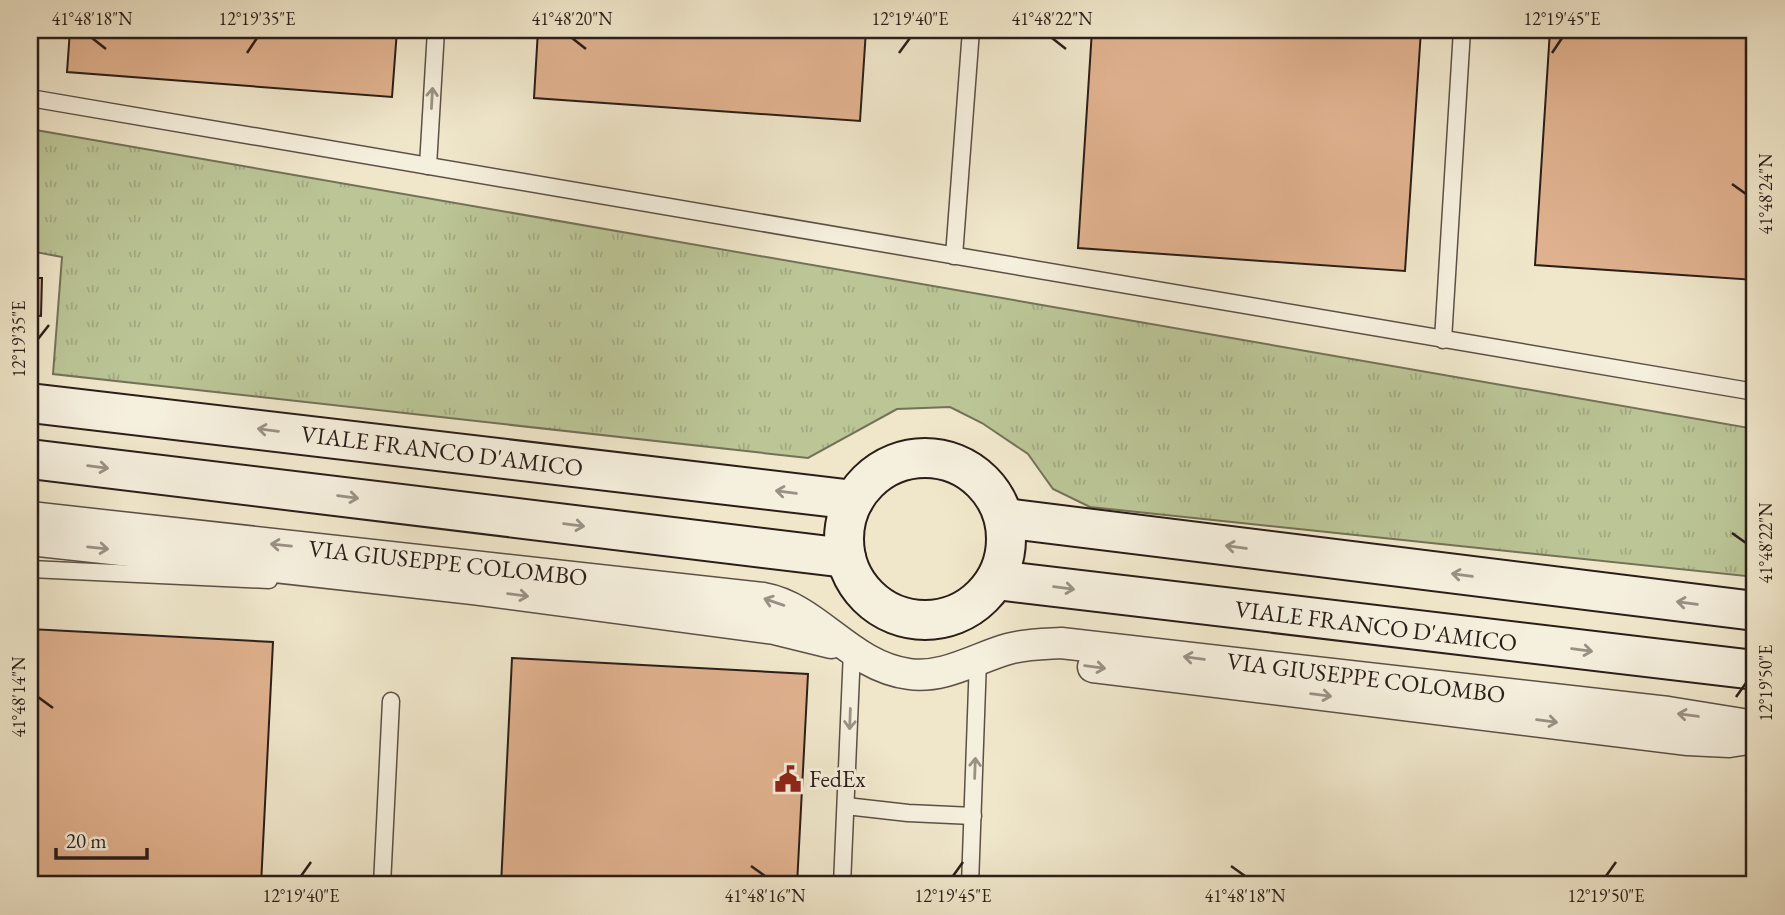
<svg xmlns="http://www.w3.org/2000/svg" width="1785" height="915" font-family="'EB Garamond',serif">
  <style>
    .grass { fill: url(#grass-tufts); stroke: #737258; stroke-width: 2 }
    .building { fill: #e0b18e; stroke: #2b1e19; stroke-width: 2 }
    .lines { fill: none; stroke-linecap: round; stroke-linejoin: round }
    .lane-casing { stroke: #5c5046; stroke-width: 19 }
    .street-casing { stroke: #5c5046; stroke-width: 33 }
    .secondary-casing { stroke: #2b1e19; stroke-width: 42 }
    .lane { stroke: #f5efdd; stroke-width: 16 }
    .street { stroke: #f5efdd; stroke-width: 30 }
    .secondary { stroke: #f5efdd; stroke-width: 38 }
    .oneway { stroke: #9a9185 }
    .ticks { fill: none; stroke: #2b1e19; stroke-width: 2.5 }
    .labels { text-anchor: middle; stroke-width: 6; stroke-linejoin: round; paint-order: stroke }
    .street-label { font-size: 24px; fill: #2b1e19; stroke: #f5efdd }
    .poi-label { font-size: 24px; fill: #2b1e19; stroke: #f5efdd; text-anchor: start }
    .neatline { fill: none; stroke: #2b1e19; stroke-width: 2.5 }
    .ticks-label { font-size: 18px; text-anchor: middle; fill: #2b1e19 }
  </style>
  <defs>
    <pattern id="grass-tufts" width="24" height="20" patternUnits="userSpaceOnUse" patternTransform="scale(1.75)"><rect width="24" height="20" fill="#bbc596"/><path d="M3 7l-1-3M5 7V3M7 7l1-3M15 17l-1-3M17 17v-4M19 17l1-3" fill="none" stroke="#a1a981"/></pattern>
  </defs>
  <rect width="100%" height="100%" fill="#f0e7cb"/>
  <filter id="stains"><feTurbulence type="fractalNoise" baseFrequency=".00286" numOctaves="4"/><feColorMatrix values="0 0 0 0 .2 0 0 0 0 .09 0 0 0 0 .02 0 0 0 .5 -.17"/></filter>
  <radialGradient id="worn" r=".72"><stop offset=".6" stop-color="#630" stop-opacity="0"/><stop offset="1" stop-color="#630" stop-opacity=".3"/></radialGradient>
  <path class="grass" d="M 30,129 L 1755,429 L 1755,577 L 1090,507 L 1053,489 L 1028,454 L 982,423 L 950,407 L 897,409 L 808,458 L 53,374 L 62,257 L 30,251 Z"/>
  <g class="building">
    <path d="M 70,30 L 397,30 L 392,97 L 67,72 Z"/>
    <path d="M 538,30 L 866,30 L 860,121 L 534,98 Z"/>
    <path d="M 1092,30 L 1421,30 L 1405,271 L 1078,248 Z"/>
    <path d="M 1550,30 L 1755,30 L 1755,280 L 1535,265 Z"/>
    <path d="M 30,278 L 42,278 L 41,316 L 30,315 Z"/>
    <path d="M 30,629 L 273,642 L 261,885 L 30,885 Z"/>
    <path d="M 512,658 L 808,674 L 797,885 L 501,885 Z"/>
  </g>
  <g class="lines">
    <defs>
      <g id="lane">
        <path d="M 30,98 L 1755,392"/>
        <path d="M 428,166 L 436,30"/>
        <path d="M 954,256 L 971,30"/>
        <path d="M 1443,340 L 1462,30"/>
        <path d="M 30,569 L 269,580"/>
        <path d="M 846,806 L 908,813 L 973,816"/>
        <path d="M 382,885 L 391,701"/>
        <path d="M 842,885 L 852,651"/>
        <path d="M 970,885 L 978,659"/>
      </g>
      <g id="street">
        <path d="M 30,517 L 763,598 C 818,608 849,666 909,674 C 944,679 976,658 1008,649 C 1025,644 1043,644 1061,643 L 1668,712 L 1755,726"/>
        <path d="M 30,540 L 473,589 L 774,629 L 831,643"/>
        <path d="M 1093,667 L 1688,740 L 1729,742 L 1755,738"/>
      </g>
      <g id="secondary">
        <path d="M 30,403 L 854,500"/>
        <circle cx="925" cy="539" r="81"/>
        <path d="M 30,459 L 846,558"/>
        <path d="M 1004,518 L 1755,611"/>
        <path d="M 996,580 L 1755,670"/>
      </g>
    </defs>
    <use href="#lane" class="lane-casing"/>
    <use href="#street" class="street-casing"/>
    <use href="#secondary" class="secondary-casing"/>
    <use href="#lane" class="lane"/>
    <use href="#street" class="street"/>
    <use href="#secondary" class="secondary"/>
  </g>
  <defs><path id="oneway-shaft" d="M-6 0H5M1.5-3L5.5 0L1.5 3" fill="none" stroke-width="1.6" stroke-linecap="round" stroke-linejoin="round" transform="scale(1.75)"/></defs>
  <g class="oneway">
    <use href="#oneway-shaft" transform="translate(432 98) rotate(-87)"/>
    <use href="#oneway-shaft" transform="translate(268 430) rotate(-173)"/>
    <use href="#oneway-shaft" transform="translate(98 467) rotate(7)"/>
    <use href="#oneway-shaft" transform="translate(786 492) rotate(-173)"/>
    <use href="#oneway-shaft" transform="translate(348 497) rotate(7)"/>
    <use href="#oneway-shaft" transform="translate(574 525) rotate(7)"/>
    <use href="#oneway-shaft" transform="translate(281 545) rotate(-174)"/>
    <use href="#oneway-shaft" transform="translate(1236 547) rotate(-173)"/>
    <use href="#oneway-shaft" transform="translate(98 548) rotate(6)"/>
    <use href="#oneway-shaft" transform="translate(1462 575) rotate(-173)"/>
    <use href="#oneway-shaft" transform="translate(1064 588) rotate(7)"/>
    <use href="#oneway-shaft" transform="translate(518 595) rotate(8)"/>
    <use href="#oneway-shaft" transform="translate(774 602) rotate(-161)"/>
    <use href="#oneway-shaft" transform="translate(1687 603) rotate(-173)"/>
    <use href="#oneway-shaft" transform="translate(1582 650) rotate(7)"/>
    <use href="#oneway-shaft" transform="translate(1194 658) rotate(-173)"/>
    <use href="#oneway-shaft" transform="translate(1095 667) rotate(7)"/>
    <use href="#oneway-shaft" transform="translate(1321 695) rotate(7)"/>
    <use href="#oneway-shaft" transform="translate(1688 715) rotate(-172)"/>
    <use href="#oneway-shaft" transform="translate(850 719) rotate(92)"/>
    <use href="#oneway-shaft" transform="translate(1547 721) rotate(7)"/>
    <use href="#oneway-shaft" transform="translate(975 768) rotate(-88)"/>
  </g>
  <path class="ticks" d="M 92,38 L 106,49M 572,38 L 586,49M 1052,38 L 1066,49M 247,53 L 257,38M 899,53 L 910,38M 1552,53 L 1562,38M 1732,184 L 1746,194M 38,339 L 49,325M 1732,533 L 1746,543M 38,697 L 53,708M 1736,697 L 1746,683M 751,866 L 765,876M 1231,866 L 1245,876M 301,876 L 311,862M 953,876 L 963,862M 1606,876 L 1616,862"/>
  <defs>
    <symbol id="civic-bare" viewBox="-9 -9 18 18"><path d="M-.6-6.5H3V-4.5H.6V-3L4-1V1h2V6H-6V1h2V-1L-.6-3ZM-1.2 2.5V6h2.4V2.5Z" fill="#8f2418" stroke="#f5efdd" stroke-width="2.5" paint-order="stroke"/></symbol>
  </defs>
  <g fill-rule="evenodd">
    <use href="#civic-bare" x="769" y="760" width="38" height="38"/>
  </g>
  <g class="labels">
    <g class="street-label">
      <text transform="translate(442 451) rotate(7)" y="8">VIALE FRANCO D'AMICO</text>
      <text transform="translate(448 563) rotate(6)" y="8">VIA GIUSEPPE COLOMBO</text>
      <text transform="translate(1376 626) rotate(7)" y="8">VIALE FRANCO D'AMICO</text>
      <text transform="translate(1366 678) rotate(7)" y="8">VIA GIUSEPPE COLOMBO</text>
    </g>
    <g class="poi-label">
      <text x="809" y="787">FedEx</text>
    </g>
  </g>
  <rect width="1785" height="915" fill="none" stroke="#f0e7cb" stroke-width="77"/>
  <path d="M56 848v10h91v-10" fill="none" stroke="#2b1e19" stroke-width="3.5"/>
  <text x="66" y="848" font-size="21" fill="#2b1e19" stroke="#f5efdd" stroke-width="5" paint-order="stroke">20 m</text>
  <rect x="38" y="38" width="1708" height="838" class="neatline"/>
  <g class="ticks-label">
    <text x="92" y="25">41°48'18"N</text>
    <text x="257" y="25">12°19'35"E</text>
    <text x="572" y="25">41°48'20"N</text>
    <text x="910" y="25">12°19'40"E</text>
    <text x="1052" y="25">41°48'22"N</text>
    <text x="1562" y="25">12°19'45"E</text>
    <text transform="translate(1766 194) rotate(-90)" y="6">41°48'24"N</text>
    <text transform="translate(19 339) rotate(-90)" y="6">12°19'35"E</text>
    <text transform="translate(1766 543) rotate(-90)" y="6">41°48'22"N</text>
    <text transform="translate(1766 683) rotate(-90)" y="6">12°19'50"E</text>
    <text transform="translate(19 697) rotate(-90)" y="6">41°48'14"N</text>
    <text x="301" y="902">12°19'40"E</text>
    <text x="765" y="902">41°48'16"N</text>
    <text x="953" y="902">12°19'45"E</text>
    <text x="1245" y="902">41°48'18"N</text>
    <text x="1606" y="902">12°19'50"E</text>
  </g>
  <rect width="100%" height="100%" filter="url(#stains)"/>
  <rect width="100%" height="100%" fill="url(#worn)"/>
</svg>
